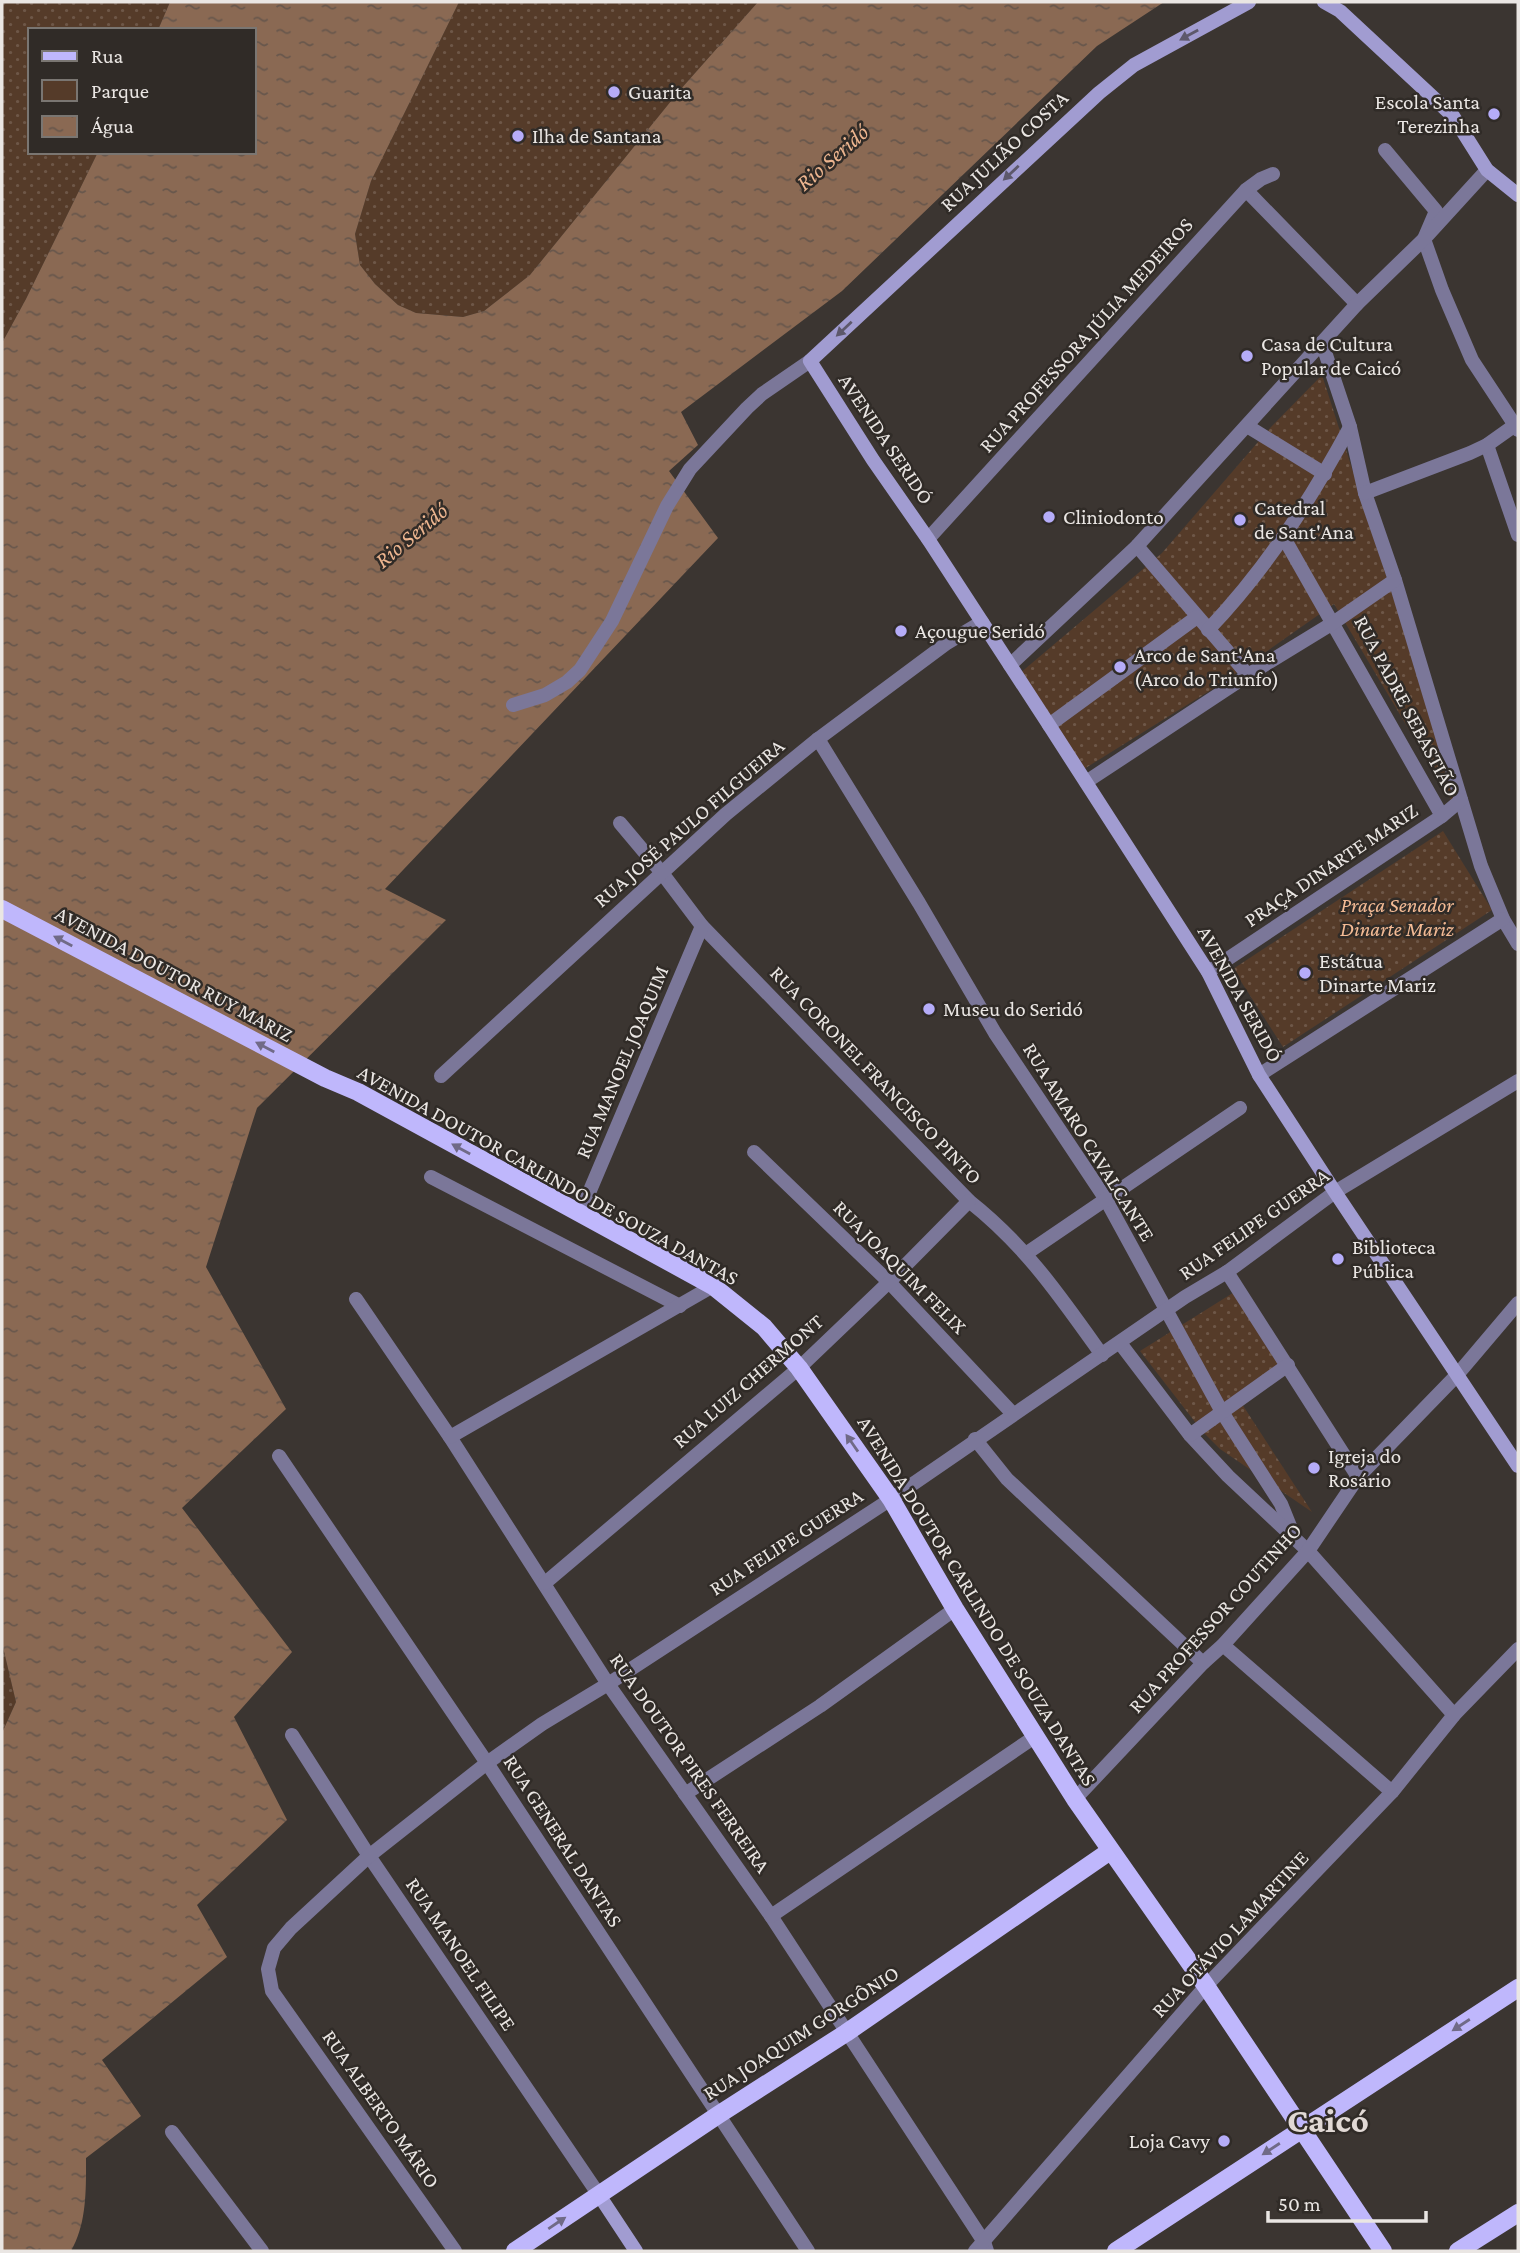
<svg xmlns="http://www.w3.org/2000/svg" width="1520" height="2253" font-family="'Crimson Pro',serif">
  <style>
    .green { fill: url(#green-dots) }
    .water { fill: url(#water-ripples) }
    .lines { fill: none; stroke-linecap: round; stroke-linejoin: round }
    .street { stroke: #7b7799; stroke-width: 14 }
    .secondary { stroke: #a19cd1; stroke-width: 14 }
    .primary { stroke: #bfb7fc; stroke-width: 18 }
    .oneway { fill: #5d586b }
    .oneway2 { fill: #706a87 }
    .poi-dot { fill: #b5acf8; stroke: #302b27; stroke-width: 2.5 }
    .labels { text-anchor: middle; stroke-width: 5; stroke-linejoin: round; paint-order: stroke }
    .poi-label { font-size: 21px; fill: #eae6e3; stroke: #302b27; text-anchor: start }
    .street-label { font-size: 21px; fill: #eae6e3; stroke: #302b27 }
    .park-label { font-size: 21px; font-style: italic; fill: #f4bb95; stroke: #302b27 }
    .water-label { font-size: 23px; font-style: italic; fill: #edb58f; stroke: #302b27 }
    .town-label { font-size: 35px; font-weight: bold; fill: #e1d9d5; stroke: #302b27 }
  </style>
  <defs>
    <pattern id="green-dots" width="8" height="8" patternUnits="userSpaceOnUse" patternTransform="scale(1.75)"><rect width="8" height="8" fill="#553b29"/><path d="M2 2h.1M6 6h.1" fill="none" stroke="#6e5748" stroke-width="1.8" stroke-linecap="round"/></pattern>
    <pattern id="water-ripples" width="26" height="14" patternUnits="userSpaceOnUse" patternTransform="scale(1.75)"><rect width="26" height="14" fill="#8a6953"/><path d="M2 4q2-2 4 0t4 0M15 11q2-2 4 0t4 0" fill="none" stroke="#68574c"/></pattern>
  </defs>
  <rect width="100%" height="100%" fill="#3b3531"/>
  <g class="green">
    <path d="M 2,2 L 170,2 L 158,30 L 30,30 L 30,152 L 98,152 L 26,299 L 2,343 Z"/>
    <path d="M 459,2 L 758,2 L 680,90 L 530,275 L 484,311 L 463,317 L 416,313 L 398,305 L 375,284 L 360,265 L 355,234 L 371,181 Z"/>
    <path d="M 1322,375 L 1467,827 L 1334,604 L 1219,685 L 1084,769 L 1019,674 L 1162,553 L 1271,427 Z"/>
    <path d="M 1443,831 L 1492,910 L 1283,1047 L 1233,969 Z"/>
    <path d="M 1236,1291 L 1286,1366 L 1240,1401 L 1312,1512 L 1220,1449 L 1202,1431 L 1140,1351 Z"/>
    <path d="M 2,1643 L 16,1702 L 2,1733 Z"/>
  </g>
  <path class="water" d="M 170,2 L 459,2 L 371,181 L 355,234 L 360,265 L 375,284 L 398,305 L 416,313 L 463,317 L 484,311 L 530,275 L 680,90 L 758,2 L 1164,2 L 1097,46 L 842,291 L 681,412 L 698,445 L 669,471 L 718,538 L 385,889 L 446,920 L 257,1108 L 206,1267 L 286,1409 L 182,1508 L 292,1652 L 234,1717 L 287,1820 L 197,1905 L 227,1957 L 102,2060 L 141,2116 L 86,2158 C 86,2189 87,2223 71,2251 L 2,2251 L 2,1733 L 16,1702 L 2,1643 L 2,343 L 26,299 L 98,152 L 254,152 L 254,30 L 158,30 Z"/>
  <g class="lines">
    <g class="street">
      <path d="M 1385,150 L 1436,211 L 1424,239 L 1442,290 L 1472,360 L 1518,430"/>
      <path d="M 1246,190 L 1357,304"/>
      <path d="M 1322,343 L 1350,427 L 1365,493 L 1395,580 L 1481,866 L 1503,919 L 1518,944"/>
      <path d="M 1247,426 L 1325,474"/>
      <path d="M 1487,445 L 1518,535"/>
      <path d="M 1365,493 L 1470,453 L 1487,445 L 1518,423"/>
      <path d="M 1284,538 L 1442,816"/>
      <path d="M 928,539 L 1246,190 L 1261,179 L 1273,174"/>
      <path d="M 1137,546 L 1248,675"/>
      <path d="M 1208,630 C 1266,569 1310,501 1350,427"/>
      <path d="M 1010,665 L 1137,546 L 1357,304 L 1424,239 L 1487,170"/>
      <path d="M 513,705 L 545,695 L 567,682 L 580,670 L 612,621 L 667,506 L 690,469 L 747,408 L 762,394 L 810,361"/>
      <path d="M 1049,725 L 1197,617"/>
      <path d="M 818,739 L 919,903 L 995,1033 L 1105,1198 L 1222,1412 L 1281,1504 L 1294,1536"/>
      <path d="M 1086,782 L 1248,675 L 1333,623 L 1395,580"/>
      <path d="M 620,823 L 662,873 L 702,926 L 969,1201 C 1026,1246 1060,1296 1102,1355"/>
      <path d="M 1208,972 L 1442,816 L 1461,800"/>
      <path d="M 1259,1075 L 1503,919"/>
      <path d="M 441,1076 L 726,814 L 818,739 L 947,643 L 982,622"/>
      <path d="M 754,1152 L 889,1282 L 1013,1414"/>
      <path d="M 431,1177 L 680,1306"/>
      <path d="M 580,1214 L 702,926"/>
      <path d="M 1027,1253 L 1240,1108"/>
      <path d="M 1227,1272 L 1358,1477"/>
      <path d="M 356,1299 L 450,1437 L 608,1684 L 771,1916 L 984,2242 L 987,2251"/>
      <path d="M 1120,1343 L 1190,1435 L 1228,1476 L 1308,1551 L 1454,1715"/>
      <path d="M 1190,1435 L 1288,1365"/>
      <path d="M 450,1437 L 713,1286"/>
      <path d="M 975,1439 L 1007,1479 L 1203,1663"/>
      <path d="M 279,1456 L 487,1763 L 808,2251"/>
      <path d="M 545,1583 L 799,1368 L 889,1282 L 969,1201"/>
      <path d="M 1223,1645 L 1392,1792"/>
      <path d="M 292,1735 L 369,1856 L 599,2195"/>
      <path d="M 685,1794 L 820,1706 L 955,1609"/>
      <path d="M 1075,1799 L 1203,1663 L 1223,1645 L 1308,1551 L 1358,1477 L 1457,1375 L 1518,1303"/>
      <path d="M 771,1916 L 1036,1736"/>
      <path d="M 172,2132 L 262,2251"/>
      <path d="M 455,2251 L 272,1991 L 268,1969 L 274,1948 L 291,1928 L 369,1856 L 487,1763 L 542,1724 L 608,1684 L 891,1499 L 1185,1297 L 1227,1272 L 1335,1192 L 1518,1081"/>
      <path d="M 975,2251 L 1206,1986 L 1392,1792 L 1454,1715 L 1518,1649"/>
    </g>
    <g class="secondary">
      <path d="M 1249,2 L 1134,65 L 1099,93 L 810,361 L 873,460 L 928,539 L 1049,725 L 1208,972 L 1259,1075 L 1335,1192 L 1518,1466"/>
      <path d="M 1324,2 L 1340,11 L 1453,116 L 1487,170 L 1518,195"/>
      <path d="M 599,2195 L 636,2251"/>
    </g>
    <g class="primary">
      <path d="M 2,909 L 325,1078 L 358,1092 L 713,1286 L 764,1327 L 799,1368 L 891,1499 L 955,1609 L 1075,1799 L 1206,1986 L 1383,2251"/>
      <path d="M 515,2251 L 718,2115 L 846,2033 L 1110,1851"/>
      <path d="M 1116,2251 L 1518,1988"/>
      <path d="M 1458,2251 L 1518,2213"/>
    </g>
  </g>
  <defs><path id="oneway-solid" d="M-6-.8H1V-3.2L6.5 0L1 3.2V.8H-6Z" transform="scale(1.75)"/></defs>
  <g class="oneway">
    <use href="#oneway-solid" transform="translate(1189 35) rotate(151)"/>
    <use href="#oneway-solid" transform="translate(1011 173) rotate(137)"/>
    <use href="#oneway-solid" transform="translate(844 329) rotate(137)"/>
  </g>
  <g class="oneway2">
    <use href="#oneway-solid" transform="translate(63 941) rotate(-152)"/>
    <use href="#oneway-solid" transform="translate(265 1047) rotate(-152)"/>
    <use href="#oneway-solid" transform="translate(461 1149) rotate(-151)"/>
    <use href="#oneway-solid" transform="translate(852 1443) rotate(-125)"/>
    <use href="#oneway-solid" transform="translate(1461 2025) rotate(147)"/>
    <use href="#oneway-solid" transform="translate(1271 2149) rotate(147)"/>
    <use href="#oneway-solid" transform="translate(557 2223) rotate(-34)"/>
  </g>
  <g class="poi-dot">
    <circle cx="614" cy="92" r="7"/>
    <circle cx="1494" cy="114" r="7"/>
    <circle cx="518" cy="136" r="7"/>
    <circle cx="1247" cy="356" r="7"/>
    <circle cx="1049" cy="517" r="7"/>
    <circle cx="1240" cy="520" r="7"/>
    <circle cx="901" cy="631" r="7"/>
    <circle cx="1120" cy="667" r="7"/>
    <circle cx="1305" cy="973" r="7"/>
    <circle cx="929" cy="1009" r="7"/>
    <circle cx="1338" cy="1259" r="7"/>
    <circle cx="1314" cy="1468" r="7"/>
    <circle cx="1224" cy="2141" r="7"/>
  </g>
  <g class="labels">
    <g class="poi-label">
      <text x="628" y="99">Guarita</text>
      <text x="1480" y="109" text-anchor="end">Escola Santa<tspan x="1480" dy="24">Terezinha</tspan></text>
      <text x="532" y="143">Ilha de Santana</text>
      <text x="1261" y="351">Casa de Cultura<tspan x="1261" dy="24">Popular de Caicó</tspan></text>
      <text x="1254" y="515">Catedral<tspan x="1254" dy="24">de Sant'Ana</tspan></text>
      <text x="1063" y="524">Cliniodonto</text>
      <text x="915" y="638">Açougue Seridó</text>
      <text x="1134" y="662">Arco de Sant'Ana<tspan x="1134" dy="24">(Arco do Triunfo)</tspan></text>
      <text x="1319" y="968">Estátua<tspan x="1319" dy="24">Dinarte Mariz</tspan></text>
      <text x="943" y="1016">Museu do Seridó</text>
      <text x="1352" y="1254">Biblioteca<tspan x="1352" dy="24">Pública</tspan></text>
      <text x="1328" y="1463">Igreja do<tspan x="1328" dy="24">Rosário</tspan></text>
      <text x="1210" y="2148" text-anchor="end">Loja Cavy</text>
    </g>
    <g class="street-label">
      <text transform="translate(1004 151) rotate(-43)" y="7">RUA JULIÃO COSTA</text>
      <text transform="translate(1086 335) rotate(-48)" y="7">RUA PROFESSORA JÚLIA MEDEIROS</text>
      <text transform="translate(886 439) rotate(56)" y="7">AVENIDA SERIDÓ</text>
      <text transform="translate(1407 706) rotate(62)" y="7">RUA PADRE SEBASTIÃO</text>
      <text transform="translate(689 823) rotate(-41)" y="7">RUA JOSÉ PAULO FILGUEIRA</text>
      <text transform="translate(1331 865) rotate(-34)" y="7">PRAÇA DINARTE MARIZ</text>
      <text transform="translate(174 974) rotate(28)" y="7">AVENIDA DOUTOR RUY MARIZ</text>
      <text transform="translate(1240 994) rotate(61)" y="7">AVENIDA SERIDÓ</text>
      <text transform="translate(622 1062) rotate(-67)" y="7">RUA MANOEL JOAQUIM</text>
      <text transform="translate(876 1075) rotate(46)" y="7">RUA CORONEL FRANCISCO PINTO</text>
      <text transform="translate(1089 1142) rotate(58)" y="7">RUA AMARO CAVALCANTE</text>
      <text transform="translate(548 1175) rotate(29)" y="7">AVENIDA DOUTOR CARLINDO DE SOUZA DANTAS</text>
      <text transform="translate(1254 1224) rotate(-35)" y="7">RUA FELIPE GUERRA</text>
      <text transform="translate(900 1267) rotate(45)" y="7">RUA JOAQUIM FELIX</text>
      <text transform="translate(748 1381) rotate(-41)" y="7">RUA LUIZ CHERMONT</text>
      <text transform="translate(786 1542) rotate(-33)" y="7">RUA FELIPE GUERRA</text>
      <text transform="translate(977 1601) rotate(58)" y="7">AVENIDA DOUTOR CARLINDO DE SOUZA DANTAS</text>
      <text transform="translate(1215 1618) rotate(-48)" y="7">RUA PROFESSOR COUTINHO</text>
      <text transform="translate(690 1763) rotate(55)" y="7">RUA DOUTOR PIRES FERREIRA</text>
      <text transform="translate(563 1841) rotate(57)" y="7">RUA GENERAL DANTAS</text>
      <text transform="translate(1230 1934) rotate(-47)" y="7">RUA OTÁVIO LAMARTINE</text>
      <text transform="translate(461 1954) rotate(56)" y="7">RUA MANOEL FILIPE</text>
      <text transform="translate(801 2033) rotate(-33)" y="7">RUA JOAQUIM GORGÔNIO</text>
      <text transform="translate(381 2109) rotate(55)" y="7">RUA ALBERTO MÁRIO</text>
    </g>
    <g class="park-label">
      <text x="1397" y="912">Praça Senador<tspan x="1397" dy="24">Dinarte Mariz</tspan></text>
    </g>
    <g class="water-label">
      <text transform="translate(832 157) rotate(-41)" y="8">Rio Seridó</text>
      <text transform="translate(411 535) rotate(-40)" y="8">Rio Seridó</text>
    </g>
    <g class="town-label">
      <text x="1328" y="2132">Caicó</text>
    </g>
  </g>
  <rect width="1520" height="2253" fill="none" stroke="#eae6e3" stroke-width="7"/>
  <rect x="28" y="28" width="228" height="126" fill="#302b27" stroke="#7a7672" stroke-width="2"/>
  <rect x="42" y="51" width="35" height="10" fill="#bfb7fc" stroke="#7a7672" stroke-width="2"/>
  <text x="91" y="63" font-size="21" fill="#eae6e3">Rua</text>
  <rect x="42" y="80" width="35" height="21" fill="#553b29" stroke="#7a7672" stroke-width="2"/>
  <text x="91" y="98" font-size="21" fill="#eae6e3">Parque</text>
  <rect x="42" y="116" width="35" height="21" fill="url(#water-ripples)" stroke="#7a7672" stroke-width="2"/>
  <text x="91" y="133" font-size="21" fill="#eae6e3">Água</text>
  <path d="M1268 2211v10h158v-10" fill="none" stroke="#eae6e3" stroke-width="3.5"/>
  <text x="1278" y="2211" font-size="21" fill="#eae6e3" stroke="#302b27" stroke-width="5" paint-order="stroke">50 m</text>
</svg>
